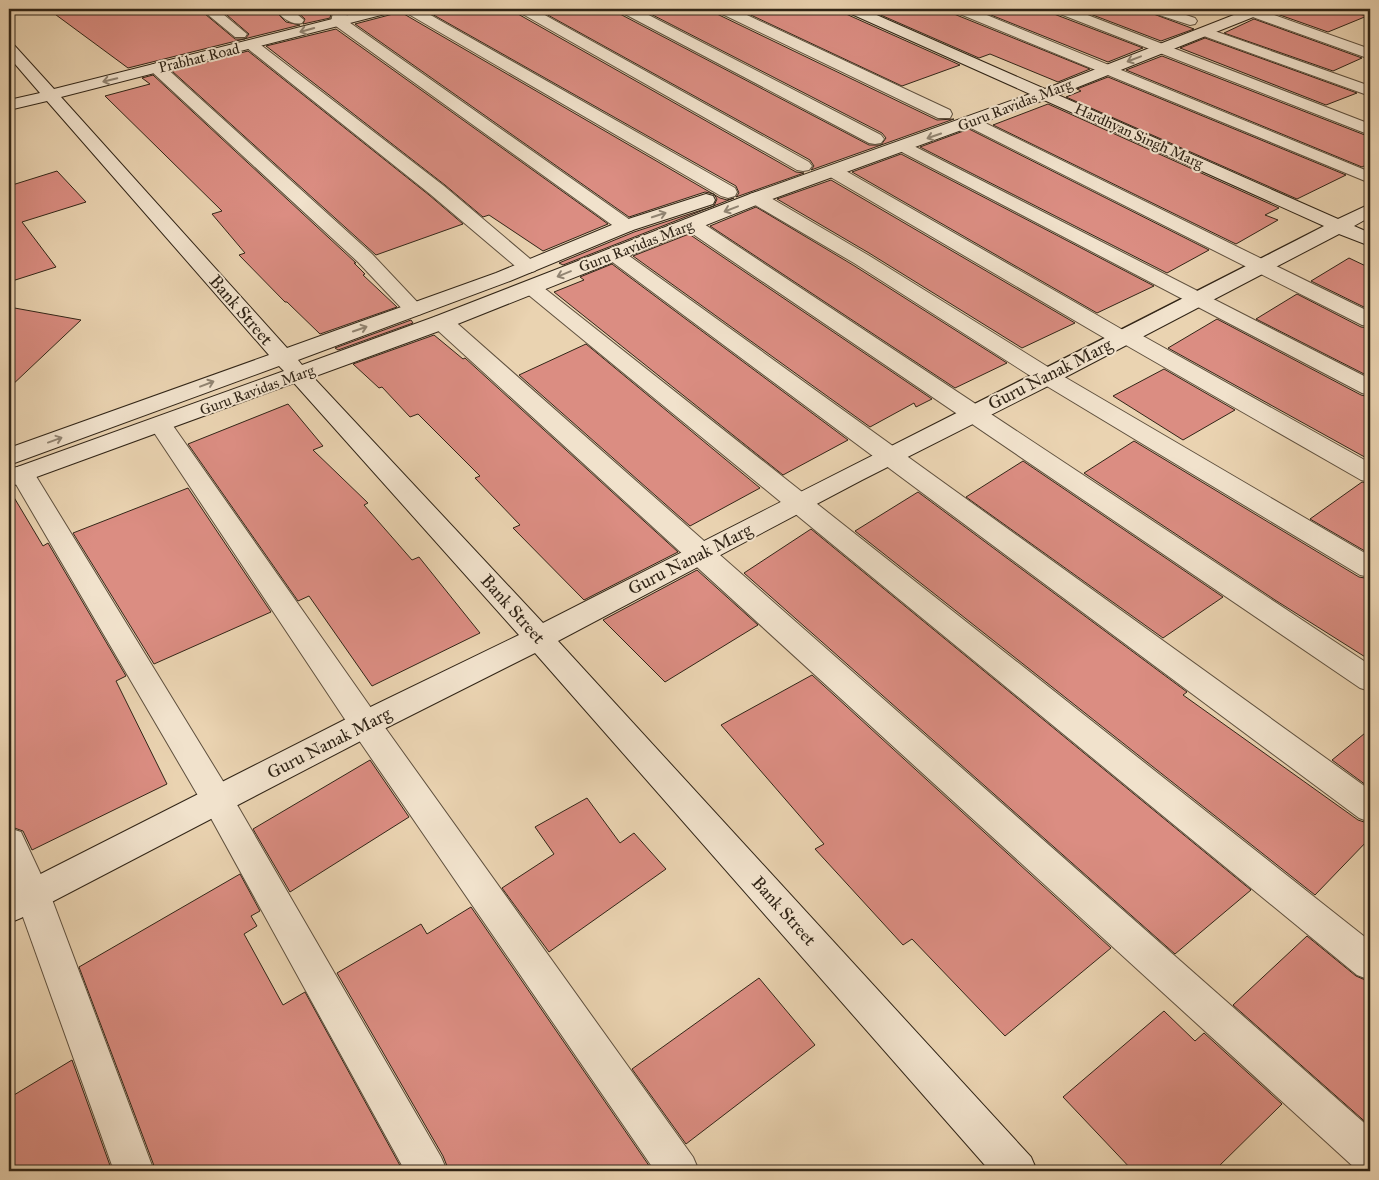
<svg xmlns="http://www.w3.org/2000/svg" width="1379" height="1180" font-family="'IM FELL Great Primer',serif">
  <style>
    .building { fill: #db8d82; stroke: #312517 }
    .lines { fill: none; stroke-linecap: round; stroke-linejoin: round }
    .street-casing { stroke: #5f503e; stroke-width: 2 }
    .secondary-casing { stroke: #312517; stroke-width: 2 }
    .street { fill: #f1e2cc; fill-rule: evenodd }
    .secondary { fill: #f1e2cc; fill-rule: evenodd }
    .oneway { stroke: #918472 }
    .labels { text-anchor: middle; stroke-width: 4; stroke-linejoin: round; paint-order: stroke }
    .far-street-label { font-size: 15px; fill: #312517; stroke: #f1e2cc }
    .street-label { font-size: 18px; fill: #312517; stroke: #f1e2cc }
  </style>
  <rect width="100%" height="100%" fill="#ead3b1"/>
  <filter id="stains"><feTurbulence type="fractalNoise" baseFrequency=".004" numOctaves="4"/><feColorMatrix values="0 0 0 0 .2 0 0 0 0 .09 0 0 0 0 .02 0 0 0 .5 -.17"/></filter>
  <radialGradient id="worn" r=".72"><stop offset=".6" stop-color="#630" stop-opacity="0"/><stop offset="1" stop-color="#630" stop-opacity=".3"/></radialGradient>
  <g class="building">
    <path d="M 48,9 L 199,9 L 235,39 L 245,39 L 249,34 L 220,9 L 273,9 L 286,22 L 300,25 L 128,68 Z"/>
    <path d="M 294,9 L 332,9 L 330,18 L 303,24 L 305,19 Z"/>
    <path d="M 397,9 L 401,9 L 404,14 L 720,198 L 727,200 L 734,198 L 563,265 L 559,263 L 634,232 L 714,206 L 717,199 L 714,194 L 705,192 L 629,217 L 355,24 L 393,14 Z"/>
    <path d="M 423,9 L 515,9 L 518,14 L 796,172 L 804,173 L 736,197 L 739,193 L 736,186 Z"/>
    <path d="M 537,9 L 617,9 L 620,14 L 869,145 L 881,145 L 886,138 L 882,133 L 641,9 L 714,9 L 717,14 L 937,120 L 954,119 L 811,170 L 814,166 L 810,160 Z"/>
    <path d="M 738,9 L 843,9 L 846,14 L 960,65 L 902,86 Z"/>
    <path d="M 867,9 L 951,9 L 954,14 L 1090,69 L 1058,82 L 990,54 L 979,58 Z"/>
    <path d="M 976,9 L 1051,9 L 1054,14 L 1143,48 L 1108,62 Z"/>
    <path d="M 1077,9 L 1140,9 L 1194,29 L 1161,41 Z"/>
    <path d="M 1290,9 L 1355,9 L 1359,14 L 1367,16 L 1328,32 L 1277,14 Z"/>
    <path d="M 1254,19 L 1362,58 L 1333,71 L 1224,33 Z"/>
    <path d="M 336,29 L 608,224 L 543,251 L 489,215 L 483,217 L 445,185 L 266,46 Z"/>
    <path d="M 1205,38 L 1357,93 L 1326,105 L 1180,48 Z"/>
    <path d="M 248,51 L 429,195 L 463,224 L 376,255 L 172,71 Z"/>
    <path d="M 1162,56 L 1370,137 L 1370,163 L 1362,167 L 1126,70 Z"/>
    <path d="M 153,75 L 356,263 L 354,263 L 365,274 L 363,275 L 397,307 L 320,334 L 287,302 L 285,302 L 239,255 L 245,253 L 212,214 L 222,211 L 105,96 L 150,84 L 142,78 Z"/>
    <path d="M 1108,77 L 1346,175 L 1297,199 L 1066,97 L 1081,91 L 1077,89 Z"/>
    <path d="M 1048,104 L 1279,208 L 1265,215 L 1278,220 L 1236,244 L 993,125 Z"/>
    <path d="M 969,129 L 1209,250 L 1167,273 L 920,147 Z"/>
    <path d="M 901,154 L 1154,286 L 1097,313 L 852,172 Z"/>
    <path d="M 57,171 L 86,202 L 22,222 L 56,267 L 9,282 L 9,186 Z"/>
    <path d="M 831,180 L 1075,323 L 1022,348 L 869,253 L 777,199 Z"/>
    <path d="M 756,207 L 853,265 L 1007,363 L 955,388 L 710,226 Z"/>
    <path d="M 689,234 L 932,399 L 916,407 L 914,403 L 870,427 L 633,256 Z"/>
    <path d="M 1349,258 L 1370,268 L 1370,310 L 1311,281 Z"/>
    <path d="M 612,264 L 848,440 L 783,475 L 554,292 L 584,280 L 580,277 Z"/>
    <path d="M 1297,294 L 1361,327 L 1370,328 L 1370,377 L 1256,319 Z"/>
    <path d="M 9,307 L 81,320 L 9,388 Z"/>
    <path d="M 1217,319 L 1361,395 L 1370,397 L 1370,460 L 1168,348 Z"/>
    <path d="M 411,320 L 413,323 L 338,350 L 335,348 Z"/>
    <path d="M 434,335 L 463,359 L 465,358 L 678,552 L 584,600 L 513,528 L 520,525 L 475,478 L 480,476 L 418,414 L 410,417 L 382,387 L 379,388 L 353,364 Z"/>
    <path d="M 586,344 L 760,488 L 690,526 L 519,375 Z"/>
    <path d="M 1164,369 L 1235,410 L 1183,440 L 1113,396 Z"/>
    <path d="M 288,404 L 323,446 L 313,450 L 368,503 L 364,505 L 412,560 L 419,557 L 480,633 L 372,686 L 309,596 L 298,601 L 188,444 Z"/>
    <path d="M 1134,441 L 1359,577 L 1370,579 L 1370,660 L 1275,600 L 1084,473 Z"/>
    <path d="M 1023,461 L 1223,597 L 1163,638 L 966,497 Z"/>
    <path d="M 1362,482 L 1370,484 L 1370,554 L 1310,519 Z"/>
    <path d="M 188,488 L 271,612 L 154,664 L 73,533 Z"/>
    <path d="M 9,489 L 43,546 L 48,543 L 126,676 L 116,681 L 167,784 L 32,850 L 23,831 L 9,826 Z"/>
    <path d="M 918,492 L 1187,692 L 1183,695 L 1358,820 L 1370,824 L 1370,838 L 1315,895 L 855,531 Z"/>
    <path d="M 811,529 L 1251,890 L 1175,954 L 744,573 Z"/>
    <path d="M 697,570 L 758,625 L 665,682 L 603,620 Z"/>
    <path d="M 812,675 L 1111,948 L 1005,1036 L 912,939 L 903,945 L 815,849 L 824,844 L 721,725 Z"/>
    <path d="M 1370,729 L 1370,788 L 1332,760 Z"/>
    <path d="M 370,760 L 409,817 L 290,892 L 253,829 Z"/>
    <path d="M 587,798 L 620,843 L 634,833 L 666,869 L 549,952 L 502,888 L 554,854 L 535,827 Z"/>
    <path d="M 240,874 L 260,911 L 251,916 L 257,926 L 244,934 L 283,1005 L 305,992 L 403,1171 L 156,1171 L 79,967 Z"/>
    <path d="M 471,907 L 652,1170 L 650,1171 L 449,1171 L 443,1156 L 337,973 L 421,924 L 427,934 Z"/>
    <path d="M 1307,936 L 1356,976 L 1370,982 L 1370,1126 L 1233,1005 Z"/>
    <path d="M 759,978 L 815,1045 L 686,1144 L 632,1069 Z"/>
    <path d="M 1164,1011 L 1195,1041 L 1204,1033 L 1282,1104 L 1214,1171 L 1133,1171 L 1063,1097 Z"/>
    <path d="M 72,1060 L 112,1171 L 9,1171 L 9,1098 Z"/>
  </g>
  <g class="lines">
    <defs>
      <g id="street">
        <path d="M 201,9 L 217,9 L 247,34 L 245,37 L 235,37 Z"/>
        <path d="M 275,9 L 291,9 L 304,20 L 302,23 C 292,26 281,17 275,9 Z"/>
        <path d="M 334,9 L 348,9 L 346,20 L 633,222 L 636,226 L 633,230 L 626,232 L 619,230 L 333,24 L 331,21 Z"/>
        <path d="M 403,9 L 420,9 L 735,188 L 737,192 L 735,196 L 728,198 L 721,196 L 405,12 Z"/>
        <path d="M 517,9 L 534,9 L 809,162 L 812,166 L 809,170 L 803,171 L 797,170 L 519,12 Z"/>
        <path d="M 619,9 L 637,9 L 881,135 L 884,139 L 881,143 L 875,144 L 869,143 L 621,12 Z"/>
        <path d="M 716,9 L 734,9 L 950,110 L 952,114 L 950,118 L 938,118 L 718,12 Z"/>
        <path d="M 953,9 L 972,9 L 1370,172 L 1370,183 L 955,12 Z"/>
        <path d="M 1053,9 L 1072,9 L 1370,124 L 1370,135 L 1055,12 Z"/>
        <path d="M 1148,9 L 1168,9 L 1195,18 L 1197,21 L 1195,24 L 1190,25 L 1150,12 Z"/>
        <path d="M 1247,9 L 1257,9 L 1370,49 L 1370,59 L 1247,15 L 1245,12 Z"/>
        <path d="M 1206,28 L 1370,86 L 1370,96 L 1201,35 L 1199,32 L 1201,29 Z"/>
        <path d="M 252,40 L 257,42 L 444,186 L 535,263 L 538,267 L 535,271 L 528,273 L 521,271 L 430,194 L 247,48 L 244,45 L 247,42 Z"/>
        <path d="M 157,63 L 163,65 L 372,254 L 421,306 L 425,310 L 421,314 L 414,316 L 407,314 L 358,262 L 151,71 L 149,68 L 151,65 Z"/>
        <path d="M 973,117 L 1370,312 L 1370,326 L 1362,325 L 967,126 L 965,122 L 967,118 Z"/>
        <path d="M 904,141 L 1370,379 L 1370,395 L 1362,393 L 898,150 L 895,146 L 898,142 Z"/>
        <path d="M 833,166 L 839,167 L 1123,330 L 1134,331 L 1370,463 L 1370,482 L 1361,480 L 1124,344 L 1113,343 L 827,175 L 824,171 L 827,167 Z"/>
        <path d="M 757,192 L 764,194 L 868,255 L 1056,372 L 1370,556 L 1370,577 L 1360,575 L 1040,382 L 854,263 L 750,202 L 748,198 L 750,194 Z"/>
        <path d="M 691,218 L 698,220 L 1370,665 L 1370,691 L 1360,688 L 684,228 L 681,224 L 684,220 Z"/>
        <path d="M 614,248 L 621,250 L 1370,790 L 1370,822 L 1359,818 L 607,258 L 604,254 L 607,250 Z"/>
        <path d="M 532,282 L 539,284 L 1370,941 L 1370,980 L 1357,975 L 525,292 L 522,288 L 525,284 Z"/>
        <path d="M 442,316 L 450,317 L 1370,1128 L 1370,1171 L 1356,1169 L 434,327 L 431,322 L 434,317 Z"/>
        <path d="M 161,418 L 169,420 L 376,715 L 693,1157 L 699,1171 L 655,1171 L 354,733 L 149,425 L 153,420 Z"/>
        <path d="M 22,466 L 31,468 L 229,791 L 441,1157 L 447,1171 L 405,1171 L 207,811 L 10,474 L 13,468 Z"/>
        <path d="M 9,828 L 21,832 L 50,894 L 154,1171 L 114,1171 L 9,878 Z"/>
      </g>
      <g id="secondary">
        <path d="M 372,9 L 395,9 L 393,12 L 61,97 L 287,348 L 496,273 L 619,222 L 706,194 L 713,196 L 715,200 L 713,204 L 633,230 L 510,281 L 298,360 L 302,365 L 434,317 L 750,194 L 1030,94 L 847,12 L 845,9 L 863,9 L 1045,89 L 1249,9 L 1268,9 L 1266,12 L 1058,95 L 1338,219 L 1370,204 L 1370,217 L 1354,226 L 1370,233 L 1370,246 L 1339,234 L 1056,382 L 862,480 L 558,641 L 1031,1157 L 1037,1171 L 990,1171 L 535,653 L 376,733 L 21,918 L 9,923 L 9,890 L 354,715 L 519,635 L 294,383 L 9,487 L 9,470 L 284,371 L 279,366 L 9,465 L 9,448 L 269,355 L 47,101 L 9,110 L 9,100 L 40,93 L 9,57 L 9,43 L 14,45 L 54,89 ZM 1044,100 L 1324,226 C 1064,360 802,490 543,623 L 313,377 L 450,327 L 764,202 Z"/>
        <path d="M 1357,9 L 1370,9 L 1370,15 L 1359,12 Z"/>
      </g>
    </defs>
    <use href="#street" class="street-casing"/>
    <use href="#secondary" class="secondary-casing"/>
    <use href="#street" class="street"/>
    <use href="#secondary" class="secondary"/>
  </g>
  <defs><path id="oneway-shaft" d="M-6 0H5M1.5-3L5.5 0L1.5 3" fill="none" stroke-width="1.6" stroke-linecap="round" stroke-linejoin="round" transform="scale(1.25)"/></defs>
  <g class="oneway">
    <use href="#oneway-shaft" transform="translate(307 30) rotate(164)"/>
    <use href="#oneway-shaft" transform="translate(1134 59) rotate(159)"/>
    <use href="#oneway-shaft" transform="translate(110 80) rotate(166)"/>
    <use href="#oneway-shaft" transform="translate(934 136) rotate(161)"/>
    <use href="#oneway-shaft" transform="translate(731 209) rotate(159)"/>
    <use href="#oneway-shaft" transform="translate(659 215) rotate(-18)"/>
    <use href="#oneway-shaft" transform="translate(564 274) rotate(158)"/>
    <use href="#oneway-shaft" transform="translate(360 329) rotate(-19)"/>
    <use href="#oneway-shaft" transform="translate(207 384) rotate(-21)"/>
    <use href="#oneway-shaft" transform="translate(55 440) rotate(-20)"/>
  </g>
  <g class="labels">
    <g class="far-street-label">
      <text transform="translate(199 58) rotate(-14)" y="5">Prabhat Road</text>
      <text transform="translate(1015 105) rotate(-21)" y="5">Guru Ravidas Marg</text>
      <text transform="translate(1139 136) rotate(24)" y="5">Hardhyan Singh Marg</text>
      <text transform="translate(636 246) rotate(-21)" y="5">Guru Ravidas Marg</text>
      <text transform="translate(257 390) rotate(-20)" y="5">Guru Ravidas Marg</text>
    </g>
    <g class="street-label">
      <text transform="translate(241 310) rotate(49)" y="6">Bank Street</text>
      <text transform="translate(1050 374) rotate(-27)" y="6">Guru Nanak Marg</text>
      <text transform="translate(690 559) rotate(-27)" y="6">Guru Nanak Marg</text>
      <text transform="translate(513 609) rotate(48)" y="6">Bank Street</text>
      <text transform="translate(329 743) rotate(-27)" y="6">Guru Nanak Marg</text>
      <text transform="translate(784 911) rotate(48)" y="6">Bank Street</text>
    </g>
  </g>
  <rect width="1379" height="1180" fill="none" stroke="#ead3b1" stroke-width="30"/>
  <rect x="10" y="10" width="1359" height="1160" fill="none" stroke="#312517" stroke-width="2.5"/>
  <rect x="15" y="15" width="1349" height="1150" fill="none" stroke="#312517"/>
  <rect width="100%" height="100%" filter="url(#stains)"/>
  <rect width="100%" height="100%" fill="url(#worn)"/>
</svg>
